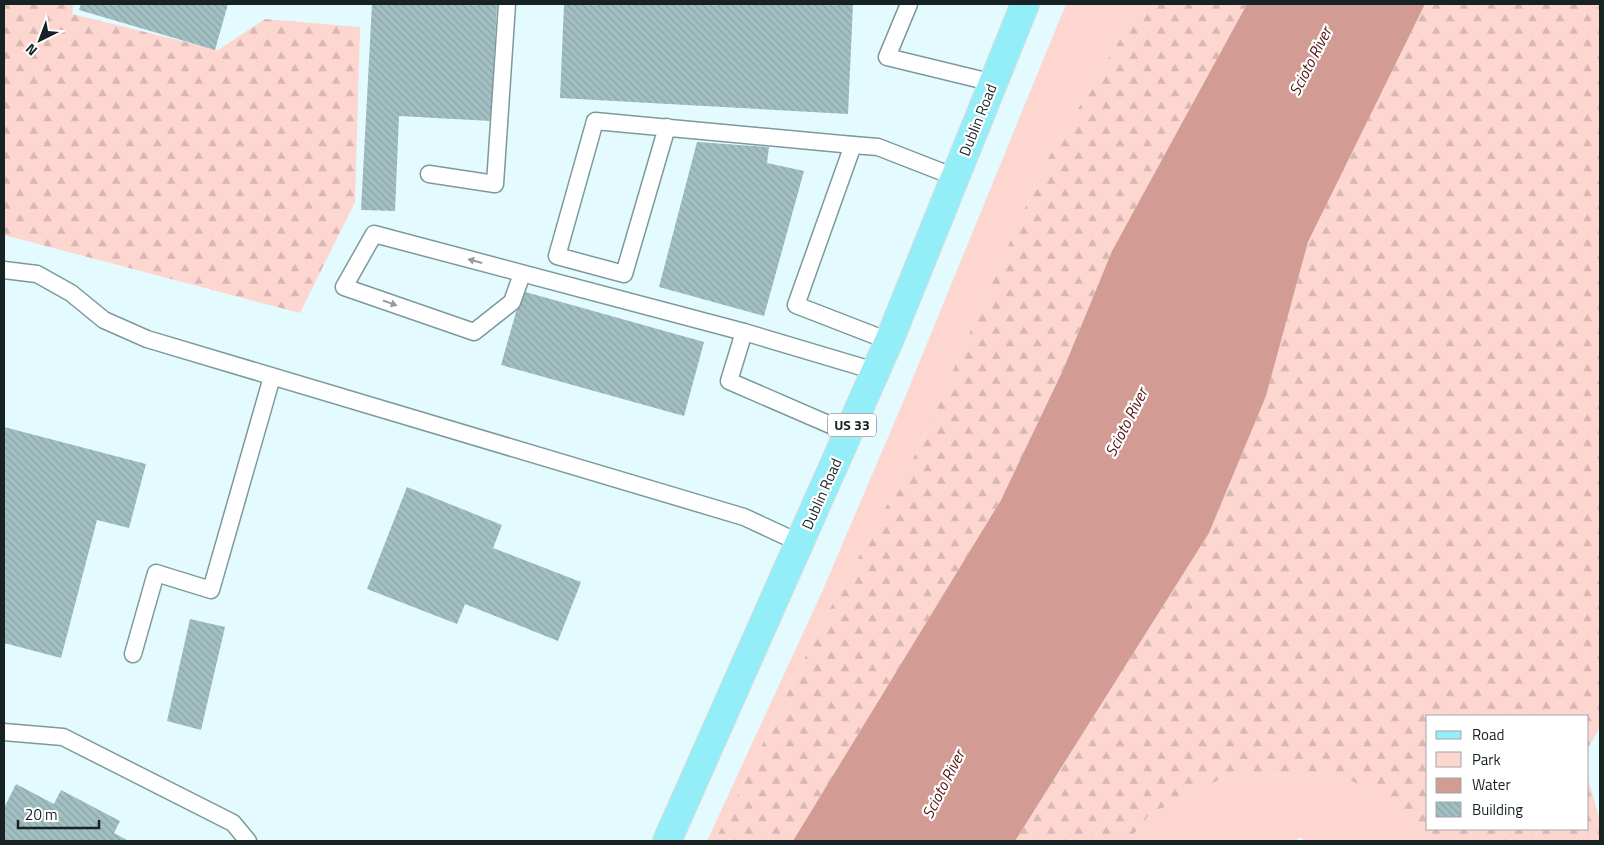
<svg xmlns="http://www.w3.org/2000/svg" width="1604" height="845" font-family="'Titillium Web',sans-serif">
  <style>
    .green { fill: #fdd6d0 }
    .forest { fill: url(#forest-firs) }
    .water { fill: #d29c94 }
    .building { fill: url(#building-back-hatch) }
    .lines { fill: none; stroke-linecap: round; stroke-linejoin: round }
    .service-casing { stroke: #7d999d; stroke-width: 19 }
    .primary-casing { stroke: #dadcdc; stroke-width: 30 }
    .service { stroke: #fff; stroke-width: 16 }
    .primary { stroke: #93eef8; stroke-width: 28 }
    .oneway { fill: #969c9c }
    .labels { text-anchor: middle; stroke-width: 4.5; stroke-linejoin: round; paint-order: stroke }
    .shield { fill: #fff; stroke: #5c6465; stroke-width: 1 }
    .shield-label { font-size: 14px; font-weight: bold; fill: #162223 }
    .street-label { font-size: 15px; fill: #162223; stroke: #fff }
    .water-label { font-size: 16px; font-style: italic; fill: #541310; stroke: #fff }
  </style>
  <defs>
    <pattern id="forest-firs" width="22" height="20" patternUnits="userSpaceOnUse" patternTransform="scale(1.25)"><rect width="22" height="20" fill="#fdd6d0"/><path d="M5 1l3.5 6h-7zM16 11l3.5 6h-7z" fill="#d8b7b2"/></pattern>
    <pattern id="building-back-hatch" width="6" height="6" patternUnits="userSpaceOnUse" patternTransform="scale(1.25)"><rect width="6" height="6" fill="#a2bfc2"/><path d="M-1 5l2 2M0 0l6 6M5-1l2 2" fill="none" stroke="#8ba4a6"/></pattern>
  </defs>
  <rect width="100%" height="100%" fill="#e3fbfe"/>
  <g class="green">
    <path d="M 1066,4 L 1141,4 L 1043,167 L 919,447 L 820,627 L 715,841 L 707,841 L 822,592 L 901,407 Z"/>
    <path d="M 1334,774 L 1376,791 L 1433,841 L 1306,841 L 1299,837 L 1296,841 L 1128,841 L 1150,814 L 1225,777 Z"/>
  </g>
  <g class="forest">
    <path d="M 4,4 L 73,4 L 72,14 L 218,50 L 265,19 L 360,27 L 355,202 L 300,313 L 4,235 Z"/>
    <path d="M 1141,4 L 1247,4 L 1112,251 L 1063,370 L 1001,500 L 793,841 L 715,841 L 820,627 L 919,447 L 1043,167 Z"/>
    <path d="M 1425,4 L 1600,4 L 1600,727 L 1588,748 L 1588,716 L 1428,716 L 1428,829 L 1588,829 L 1588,779 L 1600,820 L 1600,841 L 1433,841 L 1376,791 L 1334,774 L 1225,777 L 1150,814 L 1128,841 L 1015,841 L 1209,533 L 1266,396 L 1308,242 Z"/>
  </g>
  <path class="water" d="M 1247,4 L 1425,4 L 1308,242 L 1266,396 L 1209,533 L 1015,841 L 793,841 L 1001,500 L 1063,370 L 1112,251 Z"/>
  <g class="building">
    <path d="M 81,4 L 228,4 L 215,50 L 79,10 Z"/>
    <path d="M 372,4 L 497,4 L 491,121 L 399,116 L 395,211 L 361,210 Z"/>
    <path d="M 564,4 L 853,4 L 848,114 L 560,98 Z"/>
    <path d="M 697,142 L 769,147 L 767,163 L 804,171 L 764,316 L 659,287 Z"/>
    <path d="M 522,291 L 704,342 L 684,416 L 501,365 Z"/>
    <path d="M 4,427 L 146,464 L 129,528 L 97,520 L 61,658 L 4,643 Z"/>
    <path d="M 407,487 L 502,525 L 493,548 L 581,582 L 558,641 L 465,604 L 457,624 L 367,589 Z"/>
    <path d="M 190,619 L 225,627 L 201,730 L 167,721 Z"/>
    <path d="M 16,784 L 54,804 L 61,790 L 120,821 L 114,833 L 129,841 L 4,841 L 4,808 Z"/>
  </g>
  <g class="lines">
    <defs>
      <g id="service">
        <path d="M 909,4 L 887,57 L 994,83"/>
        <path d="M 667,127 L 624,274 L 557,256 L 595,121 L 853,145 L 878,147 L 955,177"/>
        <path d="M 853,145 L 796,305 L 889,341"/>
        <path d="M 429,174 L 495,184 L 507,4"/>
        <path d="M 4,270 L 37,274 L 71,293 L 104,320 L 147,339 L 744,517 L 800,543"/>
        <path d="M 522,274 L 512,302 L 474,332 L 344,287 L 374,234 L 744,332 L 729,381 L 849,433"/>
        <path d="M 744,332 L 875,371"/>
        <path d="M 133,654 L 156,573 L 211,590 L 272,377"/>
        <path d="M 4,732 L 63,737 L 233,823 L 248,841"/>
      </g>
      <path id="primary" d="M 667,841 L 889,341 L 1025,4"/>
    </defs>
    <use href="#service" class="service-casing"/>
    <use href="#primary" class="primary-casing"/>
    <use href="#service" class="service"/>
    <use href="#primary" class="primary"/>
  </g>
  <defs><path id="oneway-solid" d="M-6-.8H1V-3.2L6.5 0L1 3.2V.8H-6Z" transform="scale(1.25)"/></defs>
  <g class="oneway">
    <use href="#oneway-solid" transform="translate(475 261) rotate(-165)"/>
    <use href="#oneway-solid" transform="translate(390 303) rotate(19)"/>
  </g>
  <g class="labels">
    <rect class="shield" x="828" y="413.5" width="48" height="23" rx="4"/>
    <g class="shield-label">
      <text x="852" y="430">US 33</text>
    </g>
    <g class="street-label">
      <text transform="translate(978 120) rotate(-68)" y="5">Dublin Road</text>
      <text transform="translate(822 494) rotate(-66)" y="5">Dublin Road</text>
    </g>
    <g class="water-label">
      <text transform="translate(1310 61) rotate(-63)" y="6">Scioto River</text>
      <text transform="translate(1126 422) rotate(-63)" y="6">Scioto River</text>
      <text transform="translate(943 784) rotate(-63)" y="6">Scioto River</text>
    </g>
  </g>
  <rect width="1604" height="845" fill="none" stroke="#162223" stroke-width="10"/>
  <rect x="1426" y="715" width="162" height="115" fill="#ffffff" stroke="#a2a7a7"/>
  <rect x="1436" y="731" width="25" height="8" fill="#93eef8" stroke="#a2a7a7"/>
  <text x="1472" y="740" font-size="15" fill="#162223">Road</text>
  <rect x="1436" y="752" width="25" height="15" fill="#fdd6d0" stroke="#a2a7a7"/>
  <text x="1472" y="765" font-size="15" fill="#162223">Park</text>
  <rect x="1436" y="778" width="25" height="15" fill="#d29c94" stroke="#a2a7a7"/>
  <text x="1472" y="790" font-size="15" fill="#162223">Water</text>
  <rect x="1436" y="802" width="25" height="15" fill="url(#building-back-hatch)" stroke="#a2a7a7"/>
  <text x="1472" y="815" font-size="15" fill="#162223">Building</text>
  <g transform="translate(40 40) rotate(222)" stroke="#ffffff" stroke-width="4" paint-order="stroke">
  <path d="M0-4L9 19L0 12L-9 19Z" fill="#162223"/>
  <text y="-8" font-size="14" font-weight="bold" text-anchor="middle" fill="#162223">N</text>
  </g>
  <path d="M18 820v8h81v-8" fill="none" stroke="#162223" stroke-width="2.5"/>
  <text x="25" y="820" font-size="15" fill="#162223" stroke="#ffffff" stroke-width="4" paint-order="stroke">20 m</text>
</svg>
